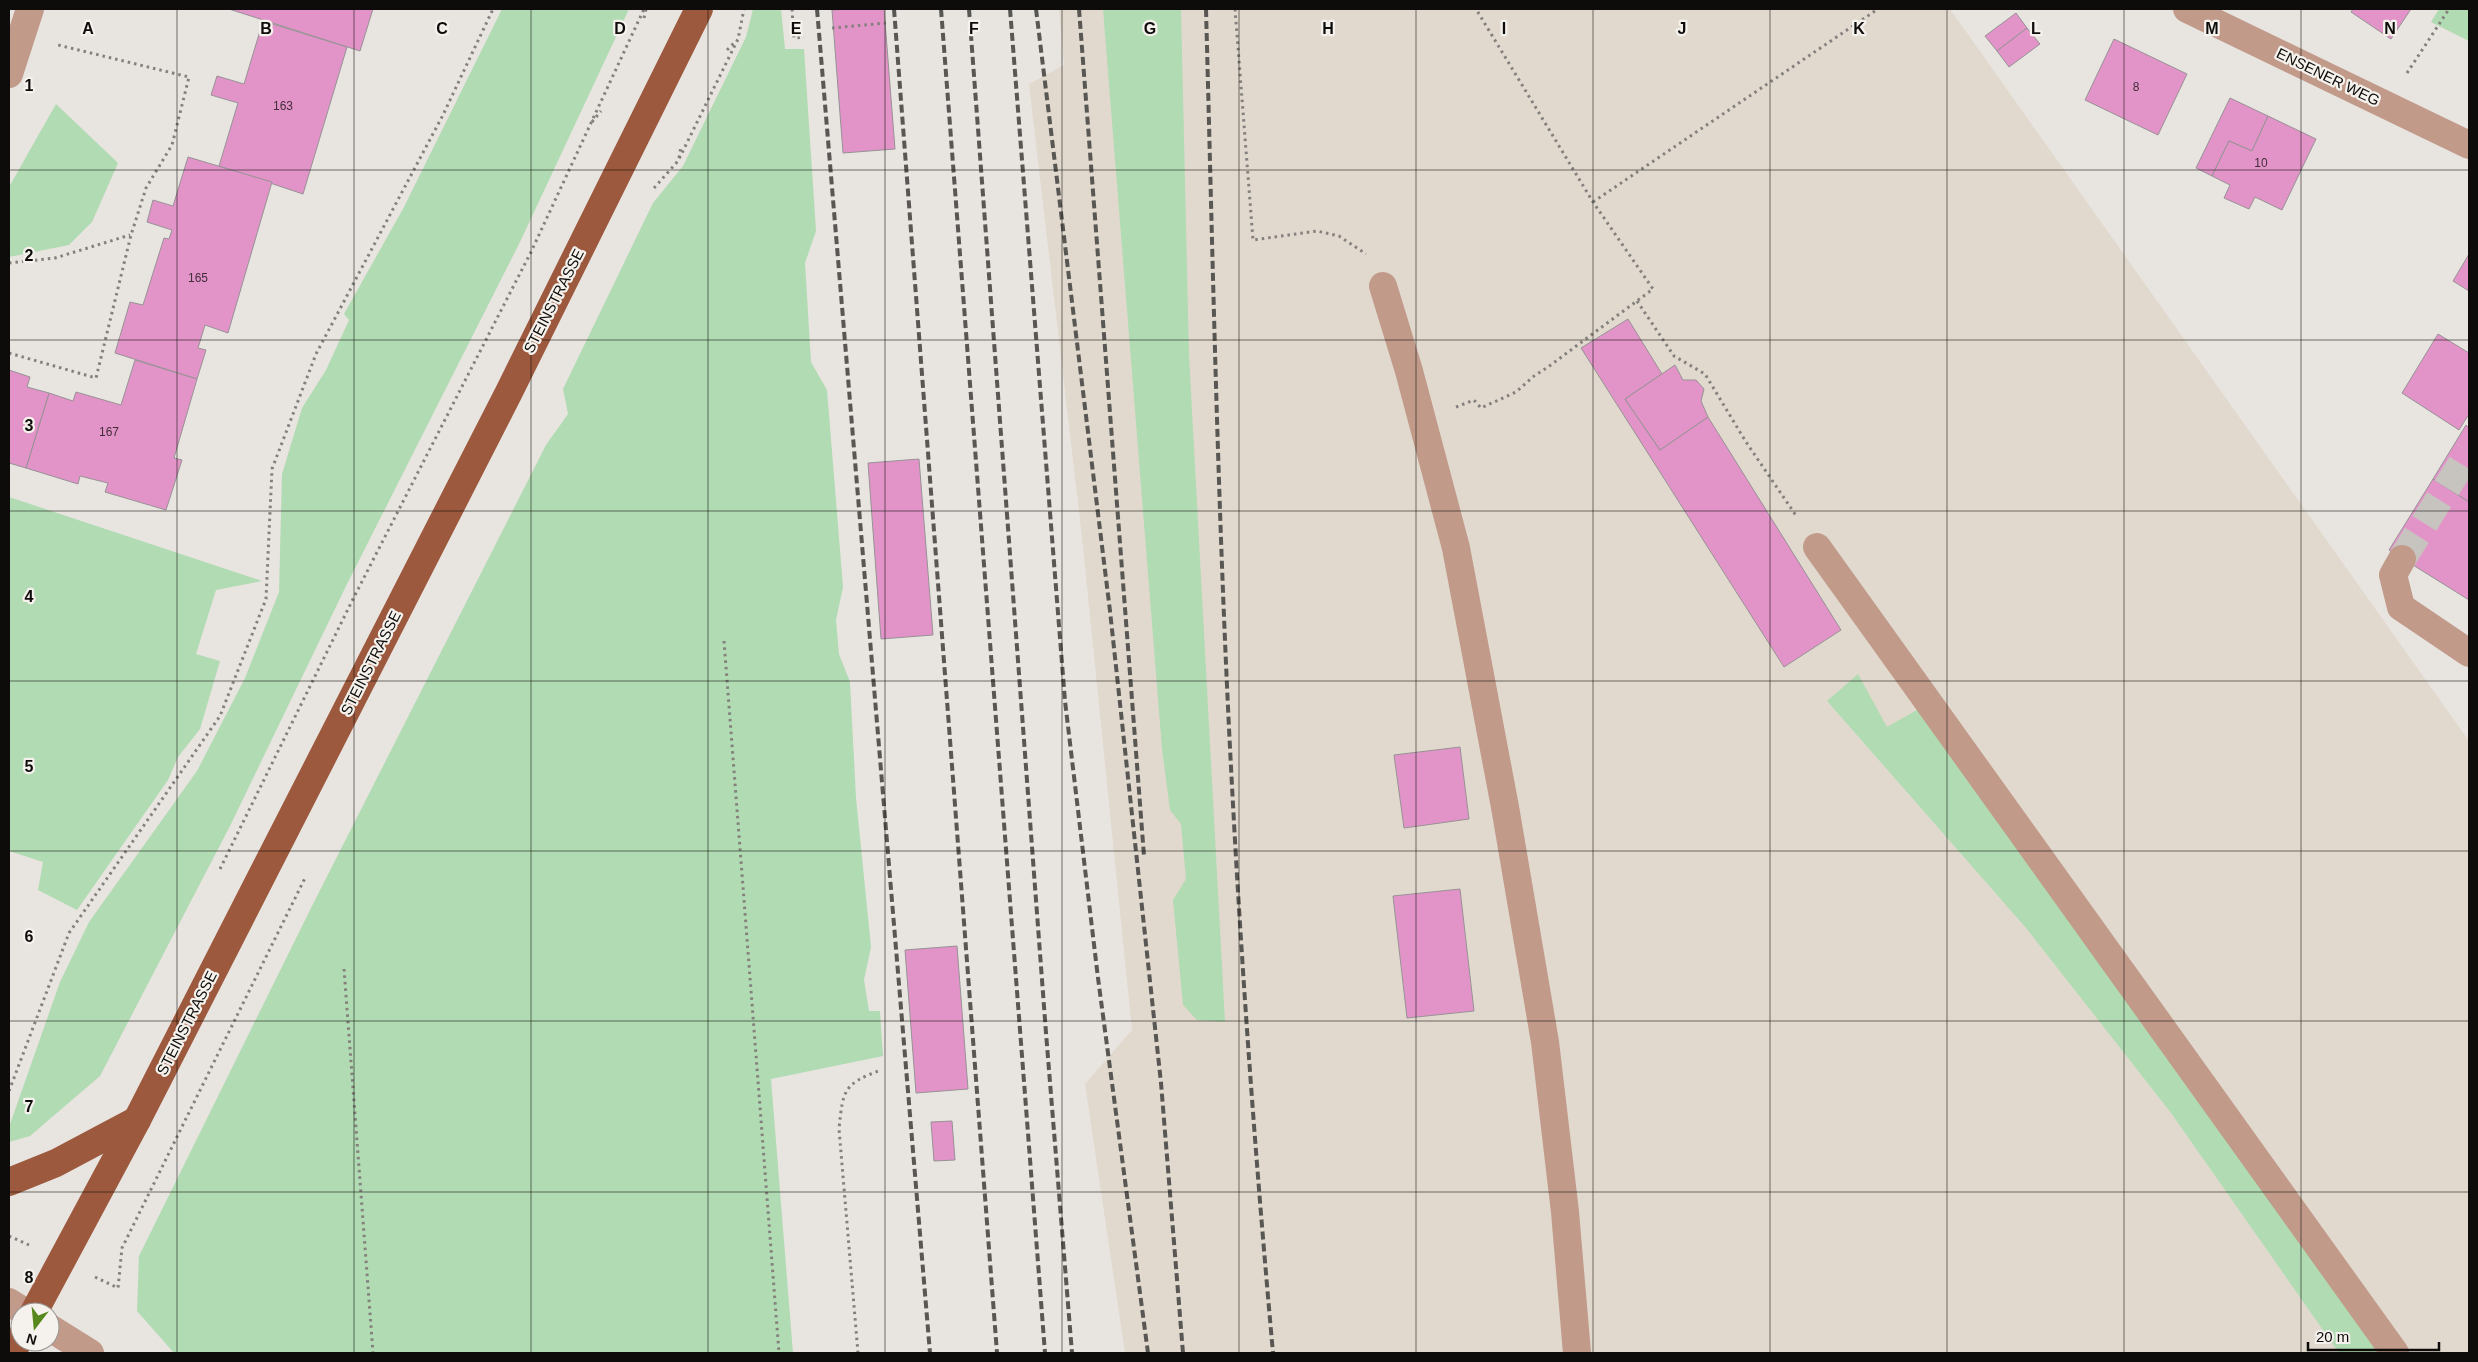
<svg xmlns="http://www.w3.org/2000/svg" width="2478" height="1362" font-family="Helvetica,sans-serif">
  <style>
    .built { fill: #e1d9ce }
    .green { fill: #b1dbb2 }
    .building { fill: #e294c8; stroke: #979295 }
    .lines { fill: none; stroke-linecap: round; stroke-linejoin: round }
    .minor-tunnel { stroke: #c7c4c0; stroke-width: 28; stroke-dasharray: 28 14; stroke-linecap: butt }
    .path { stroke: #83807d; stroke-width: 3; stroke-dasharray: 2.5 4; stroke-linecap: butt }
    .minor { stroke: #c19a8a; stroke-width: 28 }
    .major { stroke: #9c593d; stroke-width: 28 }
    .rail { stroke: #595754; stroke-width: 4; stroke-dasharray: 8 4; stroke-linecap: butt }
    .grid { fill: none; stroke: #0d0c0a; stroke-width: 1; stroke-opacity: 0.55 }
    .labels { text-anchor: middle; stroke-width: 4.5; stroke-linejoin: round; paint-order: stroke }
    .number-label { font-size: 12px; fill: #422e3a }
    .street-label { font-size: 15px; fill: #0d0c0a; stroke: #f5f2ed }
    .grid-label { font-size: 16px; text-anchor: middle; font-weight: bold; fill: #0d0c0a; stroke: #f5f2ed; stroke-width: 4.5; stroke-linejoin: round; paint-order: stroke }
  </style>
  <rect width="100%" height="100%" fill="#e8e4e0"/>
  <path class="built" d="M 1059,9 L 1950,9 L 2469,741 L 2469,1353 L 2383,1353 L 1922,707 L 1887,727 L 1827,701 L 2026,928 L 2171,1113 L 2339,1353 L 1125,1353 L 1085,1084 L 1132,1030 L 1082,537 L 1029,84 L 1064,65 Z"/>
  <g class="green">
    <path d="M 502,9 L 629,9 L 520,242 L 346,586 L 230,826 L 100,1076 L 30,1136 L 9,1142 L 9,1127 L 60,982 L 89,922 L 197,771 L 245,678 L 279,592 L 282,474 L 302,408 L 326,370 L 349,320 L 344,314 L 404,207 Z"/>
    <path d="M 753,9 L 781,9 L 785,49 L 804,49 L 816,231 L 805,263 L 811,362 L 827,390 L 843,587 L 836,620 L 839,654 L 850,682 L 856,798 L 871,947 L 864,980 L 869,1011 L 880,1011 L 883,1056 L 771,1079 L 793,1353 L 174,1353 L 137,1311 L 139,1256 L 311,908 L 546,445 L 568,414 L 563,389 L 653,203 L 683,166 L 746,37 Z"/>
    <path d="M 1103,9 L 1181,9 L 1189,355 L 1225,1022 L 1197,1020 L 1183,1005 L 1173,900 L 1186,879 L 1181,824 L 1170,810 L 1162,749 Z"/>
    <path d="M 2439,9 L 2469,9 L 2469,41 L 2431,22 Z"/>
    <path d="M 56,104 L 118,163 L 92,222 L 69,245 L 9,257 L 9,187 Z"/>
    <path d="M 9,497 L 262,581 L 216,590 L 196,654 L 220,661 L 200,729 L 178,757 L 168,780 L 77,910 L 38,890 L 43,862 L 9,851 Z"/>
    <path d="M 1858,674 L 1887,727 L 1922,707 L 2383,1353 L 2339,1353 L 2171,1113 L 2026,928 L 1827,701 Z"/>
  </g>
  <g class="building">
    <path d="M 229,9 L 373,9 L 360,51 Z"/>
    <path d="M 848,9 L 884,9 L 895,149 L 843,153 L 832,10 Z"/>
    <path d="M 2353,9 L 2411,9 L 2391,39 L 2351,12 Z"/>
    <path d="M 2016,13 L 2027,28 L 1997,51 L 1985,36 Z"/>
    <path d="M 263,21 L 347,47 L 303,194 L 219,166 L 238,103 L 211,95 L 217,76 L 244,84 Z"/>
    <path d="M 2027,28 L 2040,44 L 2009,67 L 1997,51 Z"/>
    <path d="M 2114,39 L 2187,74 L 2158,135 L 2085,100 Z"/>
    <path d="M 2230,98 L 2268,116 L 2252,151 L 2229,141 L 2212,176 L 2196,168 Z"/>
    <path d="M 2268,116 L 2316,139 L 2282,210 L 2255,197 L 2249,209 L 2224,198 L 2230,185 L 2212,176 L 2229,141 L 2252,151 Z"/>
    <path d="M 188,157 L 272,182 L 228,333 L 205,325 L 198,348 L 206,350 L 197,379 L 115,353 L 130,302 L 143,305 L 164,238 L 169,239 L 172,230 L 147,222 L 153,200 L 173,206 Z"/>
    <path d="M 2469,254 L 2469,291 L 2453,281 Z"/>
    <path d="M 1628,319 L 1662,374 L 1625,399 L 1660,450 L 1708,417 L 1841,630 L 1784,667 L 1581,348 Z"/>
    <path d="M 2438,334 L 2469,353 L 2469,414 L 2459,430 L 2402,393 Z"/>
    <path d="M 135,360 L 197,379 L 174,458 L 182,460 L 166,510 L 105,492 L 108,483 L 80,476 L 78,484 L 26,468 L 49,393 L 73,401 L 76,392 L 121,405 Z"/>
    <path d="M 1675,365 L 1683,380 L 1696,380 L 1704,389 L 1701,401 L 1708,417 L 1660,450 L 1625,399 Z"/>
    <path d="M 9,370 L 30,377 L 27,387 L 49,393 L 26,468 L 9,463 Z"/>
    <path d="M 2466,425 L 2469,428 L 2469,502 L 2433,479 Z"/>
    <path d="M 919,459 L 933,635 L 881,639 L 868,463 Z"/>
    <path d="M 2433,479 L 2469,502 L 2469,600 L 2389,550 Z"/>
    <path d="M 1460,747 L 1469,819 L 1404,828 L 1394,755 Z"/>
    <path d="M 1460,889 L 1474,1011 L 1407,1018 L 1393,896 Z"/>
    <path d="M 957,946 L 968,1089 L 916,1093 L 905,950 Z"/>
    <path d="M 952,1121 L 955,1160 L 934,1161 L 931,1122 Z"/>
  </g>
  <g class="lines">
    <path class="minor-tunnel" d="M 2402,559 L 2469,452"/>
    <g class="path">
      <path d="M 792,9 L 794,38 L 804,37"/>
      <path d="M 1235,9 L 1253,240 L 1317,231 L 1339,236 L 1366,254"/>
      <path d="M 644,18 L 646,9"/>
      <path d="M 832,28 L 886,23"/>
      <path d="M 727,50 L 736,41"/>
      <path d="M 2407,73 L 2449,9"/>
      <path d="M 592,122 L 601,111"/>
      <path d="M 679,158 L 681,146"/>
      <path d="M 654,188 L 678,161 L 738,39 L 744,9"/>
      <path d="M 1593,202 L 1878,9"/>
      <path d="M 9,263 L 55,258 L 130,235"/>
      <path d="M 1637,301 L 1674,356 L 1705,374 L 1746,442 L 1797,517"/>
      <path d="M 9,353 L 96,378 L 131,235 L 146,188 L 172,145 L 189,77 L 58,45"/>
      <path d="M 1456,407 L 1474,400 L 1481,408 L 1516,392 L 1534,376 L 1548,367 L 1653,289 L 1593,202 L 1476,9"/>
      <path d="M 724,641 L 779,1353"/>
      <path d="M 220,869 L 353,599 L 531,252 L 644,9"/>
      <path d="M 344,969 L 373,1353"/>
      <path d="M 9,1091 L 69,933 L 220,716 L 266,599 L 272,469 L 316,354 L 443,115 L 493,9"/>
      <path d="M 9,1236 L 29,1245"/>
      <path d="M 95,1277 L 118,1288 L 122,1248 L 306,876"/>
      <path d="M 858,1353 L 839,1129 C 843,1090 843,1084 881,1070"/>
    </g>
    <g class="minor">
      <path d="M 2187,9 L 2469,145"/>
      <path d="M 9,74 L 30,9"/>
      <path d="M 1383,286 L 1409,371 L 1456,548 L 1505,807 L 1545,1042 L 1565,1212 L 1577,1353"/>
      <path d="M 1817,547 L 2395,1353"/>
      <path d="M 2402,559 L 2393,575 L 2401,607 L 2469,653"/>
      <path d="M 9,1302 L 25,1312"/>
      <path d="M 50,1328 L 90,1353"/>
    </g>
    <g class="major">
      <path d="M 9,1182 L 56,1163 L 137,1120"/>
      <path d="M 34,1312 L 137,1120 L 509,392 L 699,9"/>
      <path d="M 12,1353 L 20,1338"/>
    </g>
    <g class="rail">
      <path d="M 817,9 L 930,1353"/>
      <path d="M 894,9 L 997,1353"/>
      <path d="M 941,9 L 1045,1353"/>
      <path d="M 969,9 L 1046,1033 L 1072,1353"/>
      <path d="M 1010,9 L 1065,701 L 1098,978 L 1148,1353"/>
      <path d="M 1036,9 L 1110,611 L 1161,1083 L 1183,1353"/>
      <path d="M 1079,9 L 1144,856"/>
      <path d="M 1206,9 C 1213,268 1218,528 1232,786 C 1242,975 1256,1165 1273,1353"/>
    </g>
  </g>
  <path class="grid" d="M 177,9 L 177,1353M 354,9 L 354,1353M 531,9 L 531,1353M 708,9 L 708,1353M 885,9 L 885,1353M 1062,9 L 1062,1353M 1239,9 L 1239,1353M 1416,9 L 1416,1353M 1593,9 L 1593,1353M 1770,9 L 1770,1353M 1947,9 L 1947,1353M 2124,9 L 2124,1353M 2301,9 L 2301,1353M 9,170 L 2469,170M 9,340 L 2469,340M 9,511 L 2469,511M 9,681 L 2469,681M 9,851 L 2469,851M 9,1021 L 2469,1021M 9,1192 L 2469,1192"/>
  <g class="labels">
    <g class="number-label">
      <text x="2136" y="91">8</text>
      <text x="283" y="110">163</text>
      <text x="2261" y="167">10</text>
      <text x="198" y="282">165</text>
      <text x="109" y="436">167</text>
    </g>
    <g class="street-label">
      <text transform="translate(2328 77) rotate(26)" y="5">ENSENER WEG</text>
      <text transform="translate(554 301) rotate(-63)" y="5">STEINSTRASSE</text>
      <text transform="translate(371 663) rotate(-63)" y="5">STEINSTRASSE</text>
      <text transform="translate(187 1023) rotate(-63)" y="5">STEINSTRASSE</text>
    </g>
  </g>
  <g class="grid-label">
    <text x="88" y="34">A</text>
    <text x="266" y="34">B</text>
    <text x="442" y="34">C</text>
    <text x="620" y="34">D</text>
    <text x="796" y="34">E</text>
    <text x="974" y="34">F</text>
    <text x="1150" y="34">G</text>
    <text x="1328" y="34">H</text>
    <text x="1504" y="34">I</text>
    <text x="1682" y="34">J</text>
    <text x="1859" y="34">K</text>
    <text x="2036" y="34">L</text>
    <text x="2212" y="34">M</text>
    <text x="2390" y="34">N</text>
    <text x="29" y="91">1</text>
    <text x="29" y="261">2</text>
    <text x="29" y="431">3</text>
    <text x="29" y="602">4</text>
    <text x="29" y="772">5</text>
    <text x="29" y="942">6</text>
    <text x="29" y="1112">7</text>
    <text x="29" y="1283">8</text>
  </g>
  <rect width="2478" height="1362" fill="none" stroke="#0d0c0a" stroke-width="20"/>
  <g transform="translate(35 1327) rotate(196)"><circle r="24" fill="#f5f2ed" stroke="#989692"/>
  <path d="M0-4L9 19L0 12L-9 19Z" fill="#57881e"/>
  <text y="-8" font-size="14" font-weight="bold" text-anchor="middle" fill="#0d0c0a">N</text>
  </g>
  <path d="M2308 1342v8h131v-8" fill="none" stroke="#0d0c0a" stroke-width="2.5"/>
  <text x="2316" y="1342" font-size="15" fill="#0d0c0a" stroke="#f5f2ed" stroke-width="4" paint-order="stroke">20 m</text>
</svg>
